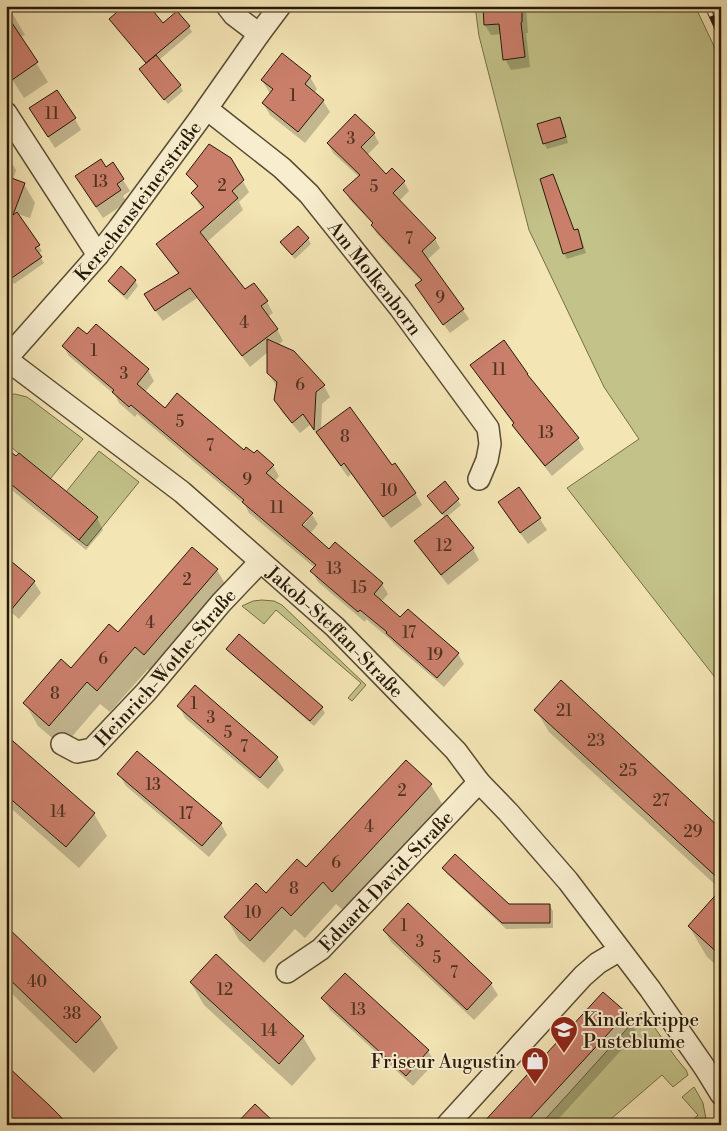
<svg xmlns="http://www.w3.org/2000/svg" width="727" height="1131" font-family="'Libre Bodoni',serif">
  <style>
    .green { fill: #c3c288; stroke: #756e48 }
    .shadow { fill: #0003 }
    .building { fill: #ca7f6b; stroke: #271907 }
    .lines { fill: none; stroke-linecap: round; stroke-linejoin: round }
    .minor-casing { stroke: #5a4c32; stroke-width: 24 }
    .minor { stroke: #f8eecf; stroke-width: 21 }
    .rail-casing { stroke: #271907; stroke-width: 5.5 }
    .rail { stroke: #f8eecf; stroke-width: 4; stroke-dasharray: 11; stroke-linecap: butt }
    .labels { text-anchor: middle; stroke-width: 4; stroke-linejoin: round; paint-order: stroke }
    .number-label { font-size: 16px; fill: #503220 }
    .street-label { font-size: 19px; fill: #271907; stroke: #f8eecf }
    .poi-label { font-size: 19px; fill: #271907; stroke: #f8eecf; text-anchor: start }
  </style>
  <rect width="100%" height="100%" fill="#f4e5b5"/>
  <filter id="stains"><feTurbulence type="fractalNoise" baseFrequency=".004" numOctaves="4"/><feColorMatrix values="0 0 0 0 .2 0 0 0 0 .09 0 0 0 0 .02 0 0 0 .5 -.17"/></filter>
  <radialGradient id="worn" r=".72"><stop offset=".6" stop-color="#630" stop-opacity="0"/><stop offset="1" stop-color="#630" stop-opacity=".3"/></radialGradient>
  <g class="green">
    <path d="M 475,6 L 695,6 L 721,61 L 721,685 L 567,488 L 639,439 L 604,387 L 529,230 L 479,36 Z"/>
    <path d="M 15,394 L 27,397 L 34,402 L 83,439 L 50,479 L 6,443 L 6,395 Z"/>
    <path d="M 99,451 L 139,482 L 87,546 L 79,540 L 66,492 Z"/>
    <path d="M 262,600 L 274,601 L 282,605 L 366,685 L 352,701 L 348,698 L 361,683 L 276,610 L 264,624 L 242,606 L 253,601 Z"/>
    <path d="M 643,1011 L 676,1058 L 686,1070 L 688,1075 L 673,1087 L 662,1075 L 604,1125 L 540,1125 Z"/>
    <path d="M 694,1087 L 703,1103 L 707,1125 L 687,1125 L 698,1115 L 682,1097 Z"/>
  </g>
  <g class="shadow">
    <path d="M 6,6 L 8,6 L 25,35 L 20,37 L 48,82 L 24,98 L 6,70 Z"/>
    <path d="M 484,6 L 526,6 L 528,33 L 526,33 L 530,67 L 511,70 L 505,59 L 502,34 L 491,35 L 485,25 Z"/>
    <path d="M 114,24 L 163,25 L 189,27 L 192,32 L 159,60 L 180,85 L 183,91 L 168,104 L 144,75 L 147,64 Z"/>
    <path d="M 282,55 L 310,77 L 317,89 L 314,93 L 323,101 L 330,112 L 305,143 L 270,115 L 263,103 L 271,93 L 269,92 L 262,80 Z"/>
    <path d="M 30,109 L 75,119 L 81,130 L 55,148 Z"/>
    <path d="M 560,119 L 563,124 L 568,143 L 547,149 L 544,143 Z"/>
    <path d="M 374,134 L 379,143 L 367,155 L 386,175 L 404,182 L 409,191 L 399,201 L 435,239 L 440,248 L 427,260 L 463,310 L 469,319 L 450,333 L 422,295 L 416,286 L 422,282 L 377,234 L 372,225 L 373,224 L 350,200 L 345,191 L 359,177 L 333,153 L 328,144 Z"/>
    <path d="M 6,153 L 16,170 L 13,180 L 24,184 L 35,203 L 30,218 L 6,210 Z"/>
    <path d="M 106,169 L 123,180 L 130,191 L 123,196 L 127,202 L 103,218 L 83,188 Z"/>
    <path d="M 238,173 L 249,192 L 239,202 L 243,210 L 207,242 L 244,291 L 267,302 L 273,313 L 267,317 L 277,329 L 283,341 L 278,345 L 324,386 L 330,397 L 322,404 L 321,430 L 392,467 L 415,493 L 422,505 L 391,528 L 351,474 L 348,477 L 310,425 L 300,433 L 282,412 L 275,400 L 277,387 L 275,384 L 268,372 L 268,352 L 250,367 L 197,298 L 163,321 L 152,306 L 179,275 L 164,255 L 158,244 L 203,209 L 199,204 L 192,193 L 198,189 L 188,174 Z"/>
    <path d="M 6,222 L 39,246 L 42,251 L 38,254 L 44,263 L 14,284 L 6,271 Z"/>
    <path d="M 297,227 L 308,239 L 311,244 L 295,259 L 284,247 L 281,242 Z"/>
    <path d="M 577,230 L 580,235 L 586,253 L 567,259 L 564,253 L 574,231 Z"/>
    <path d="M 109,281 L 135,281 L 138,286 L 127,300 L 113,287 Z"/>
    <path d="M 96,325 L 148,370 L 154,381 L 145,392 L 165,410 L 244,452 L 273,466 L 279,476 L 274,482 L 312,515 L 309,515 L 297,529 L 299,531 L 312,515 L 318,524 L 310,534 L 329,551 L 382,584 L 388,594 L 381,602 L 401,619 L 458,654 L 464,664 L 444,687 L 394,644 L 391,640 L 366,619 L 365,622 L 318,582 L 312,571 L 315,568 L 249,513 L 245,505 L 137,414 L 135,417 L 119,403 L 115,395 L 69,356 L 63,346 L 87,336 Z"/>
    <path d="M 472,365 L 537,388 L 578,439 L 584,449 L 552,476 L 520,436 L 513,426 L 514,425 L 478,376 Z"/>
    <path d="M 6,450 L 97,518 L 103,530 L 86,550 L 8,487 L 6,488 Z"/>
    <path d="M 445,483 L 461,505 L 447,517 L 473,549 L 479,560 L 448,585 L 423,553 L 416,542 L 445,518 L 432,501 Z"/>
    <path d="M 518,489 L 540,519 L 547,530 L 528,544 L 506,514 L 499,502 Z"/>
    <path d="M 192,548 L 217,570 L 230,592 L 157,677 L 148,669 L 110,712 L 100,704 L 63,747 L 38,726 L 25,703 L 71,670 L 118,634 Z"/>
    <path d="M 34,582 L 41,593 L 19,619 L 6,608 Z"/>
    <path d="M 228,649 L 322,708 L 325,713 L 314,726 L 231,654 Z"/>
    <path d="M 195,687 L 277,758 L 284,770 L 268,789 L 185,718 L 179,706 Z"/>
    <path d="M 536,710 L 721,830 L 721,890 L 549,732 Z"/>
    <path d="M 6,740 L 94,814 L 107,836 L 79,868 L 6,804 Z"/>
    <path d="M 119,774 L 221,824 L 227,835 L 209,857 L 126,786 Z"/>
    <path d="M 431,785 L 444,807 L 346,913 L 336,904 L 305,938 L 295,929 L 264,963 L 239,940 L 226,917 L 306,869 Z"/>
    <path d="M 444,868 L 509,906 L 550,906 L 553,911 L 553,928 L 506,929 L 447,874 Z"/>
    <path d="M 721,913 L 721,969 L 707,957 L 689,926 Z"/>
    <path d="M 6,927 L 100,1018 L 118,1048 L 94,1073 L 6,988 Z"/>
    <path d="M 384,930 L 491,984 L 498,995 L 474,1020 L 391,942 Z"/>
    <path d="M 191,983 L 303,1037 L 316,1059 L 292,1086 L 204,1005 Z"/>
    <path d="M 323,998 L 428,1051 L 435,1062 L 413,1086 L 330,1010 Z"/>
    <path d="M 626,1014 L 637,1033 L 553,1125 L 483,1125 Z"/>
    <path d="M 6,1076 L 68,1125 L 14,1125 L 6,1117 Z"/>
  </g>
  <g class="building">
    <path d="M 124,6 L 149,6 L 163,23 L 177,11 L 190,26 L 146,63 L 109,19 Z"/>
    <path d="M 483,6 L 522,6 L 522,22 L 521,23 L 525,57 L 503,60 L 499,24 L 484,25 Z"/>
    <path d="M 6,14 L 38,62 L 12,80 L 6,70 Z"/>
    <path d="M 282,53 L 311,76 L 305,84 L 324,100 L 298,132 L 262,103 L 273,89 L 261,80 Z"/>
    <path d="M 156,55 L 181,85 L 164,100 L 139,69 Z"/>
    <path d="M 57,90 L 76,118 L 48,137 L 29,108 Z"/>
    <path d="M 355,114 L 375,133 L 361,147 L 386,174 L 392,168 L 405,181 L 393,193 L 436,238 L 422,251 L 464,309 L 443,325 L 415,285 L 422,280 L 371,225 L 373,223 L 343,190 L 360,175 L 327,143 Z"/>
    <path d="M 560,117 L 566,137 L 543,144 L 537,124 Z"/>
    <path d="M 209,144 L 231,158 L 244,180 L 232,191 L 238,198 L 200,232 L 245,289 L 254,283 L 268,301 L 261,306 L 278,329 L 242,356 L 190,288 L 155,311 L 144,294 L 179,273 L 156,244 L 204,207 L 191,193 L 198,186 L 186,174 Z"/>
    <path d="M 101,159 L 106,167 L 113,162 L 124,179 L 117,184 L 121,190 L 96,207 L 75,176 Z"/>
    <path d="M 553,174 L 574,230 L 578,229 L 583,248 L 563,254 L 540,179 Z"/>
    <path d="M 6,176 L 25,183 L 13,215 L 17,212 L 40,245 L 35,248 L 42,257 L 6,282 Z"/>
    <path d="M 298,226 L 309,238 L 292,255 L 280,242 Z"/>
    <path d="M 121,266 L 136,280 L 124,295 L 108,281 Z"/>
    <path d="M 96,324 L 149,369 L 137,384 L 165,408 L 177,393 L 244,450 L 246,447 L 254,453 L 257,450 L 274,465 L 266,473 L 313,513 L 302,525 L 329,549 L 335,542 L 383,583 L 374,594 L 400,617 L 408,609 L 459,653 L 437,678 L 386,633 L 387,632 L 360,610 L 358,612 L 310,571 L 316,565 L 242,502 L 244,500 L 131,405 L 129,407 L 112,392 L 114,390 L 62,346 L 78,327 L 87,334 Z"/>
    <path d="M 267,339 L 294,351 L 325,385 L 316,392 L 314,430 L 303,414 L 292,423 L 274,400 L 277,382 L 267,373 Z"/>
    <path d="M 504,340 L 528,374 L 527,374 L 579,438 L 545,466 L 512,425 L 514,423 L 470,365 Z"/>
    <path d="M 350,407 L 392,465 L 395,463 L 416,493 L 383,517 L 344,463 L 341,466 L 316,432 Z"/>
    <path d="M 6,448 L 16,456 L 19,453 L 98,517 L 79,540 L 6,480 Z"/>
    <path d="M 445,481 L 459,499 L 442,514 L 427,496 Z"/>
    <path d="M 519,487 L 541,518 L 520,533 L 498,502 Z"/>
    <path d="M 447,515 L 474,548 L 441,575 L 414,541 Z"/>
    <path d="M 192,547 L 218,569 L 144,655 L 135,647 L 97,691 L 87,682 L 49,726 L 23,703 L 61,659 L 71,668 L 109,624 L 118,632 Z"/>
    <path d="M 6,557 L 35,581 L 6,616 Z"/>
    <path d="M 239,634 L 323,707 L 310,721 L 226,649 Z"/>
    <path d="M 561,680 L 721,829 L 721,881 L 534,710 Z"/>
    <path d="M 195,685 L 278,757 L 260,778 L 177,706 Z"/>
    <path d="M 6,735 L 95,813 L 66,847 L 6,795 Z"/>
    <path d="M 137,751 L 222,823 L 202,846 L 117,774 Z"/>
    <path d="M 406,760 L 432,784 L 332,892 L 323,882 L 291,916 L 282,907 L 250,941 L 224,917 L 256,883 L 266,893 L 297,859 L 306,867 Z"/>
    <path d="M 455,854 L 509,904 L 550,904 L 550,923 L 502,923 L 442,868 Z"/>
    <path d="M 721,889 L 721,956 L 688,926 Z"/>
    <path d="M 408,903 L 492,983 L 467,1010 L 383,930 Z"/>
    <path d="M 6,926 L 101,1017 L 76,1043 L 6,976 Z"/>
    <path d="M 216,954 L 304,1036 L 279,1064 L 190,982 Z"/>
    <path d="M 345,973 L 429,1050 L 406,1076 L 321,998 Z"/>
    <path d="M 603,992 L 627,1013 L 524,1125 L 481,1125 Z"/>
    <path d="M 6,1065 L 49,1105 L 69,1125 L 18,1125 L 6,1113 Z"/>
    <path d="M 255,1104 L 277,1125 L 235,1125 Z"/>
  </g>
  <g class="lines">
    <defs>
      <g id="minor">
        <path d="M 227,6 L 234,15 L 259,34"/>
        <path id="s1" d="M 207,109 L 282,168 L 309,194 L 400,308 L 488,428 L 490,444 L 487,460 L 479,479"/>
        <path d="M 6,113 L 98,255"/>
        <path id="s2" d="M 6,359 L 182,492 L 335,627 L 418,712 L 456,751 L 479,782 L 508,812 L 568,881 L 650,989 L 705,1068 L 721,1094"/>
        <path id="s3" d="M 6,359 L 98,255 L 119,228 L 198,121 L 259,34 L 280,6"/>
        <path id="s4" d="M 62,744 L 77,752 L 92,749 L 146,692 L 221,603 L 260,562"/>
        <path id="s5" d="M 287,972 L 321,949 L 339,930 L 479,782"/>
        <path d="M 447,1125 L 583,976 L 598,963 L 620,950"/>
      </g>
    </defs>
    <use href="#minor" class="minor-casing"/>
    <use href="#minor" class="minor"/>
    <defs>
      <path id="rail" d="M 707,6 L 721,37"/>
    </defs>
    <use href="#rail" class="rail-casing"/>
    <use href="#rail" class="rail"/>
  </g>
  <defs>
    <symbol id="school-pin" viewBox="-11 -11 22 30"><path d="M0 17L-7.5 6A9.5 9.5 0 1 1 7.5 6Z" fill="#8f2418" stroke="#f8eecf"/><path d="M0-5L7-2L0 1L-7-2ZM-4 1L0 2.5L4 1V4Q0 6-4 4Z" fill="#fff"/></symbol>
    <symbol id="shop-pin" viewBox="-11 -11 22 30"><path d="M0 17L-7.5 6A9.5 9.5 0 1 1 7.5 6Z" fill="#8f2418" stroke="#f8eecf"/><path d="M-5-2.5h2.3a2.7 3.5 0 0 1 5.4 0H5L5.5 6h-11ZM-1.5-2.5h3a1.5 2.3 0 0 0-3 0Z" fill="#fff"/></symbol>
  </defs>
  <g fill-rule="evenodd">
    <use href="#school-pin" x="548" y="1014" width="32" height="43"/>
    <use href="#shop-pin" x="519" y="1045" width="32" height="43"/>
  </g>
  <g class="labels">
    <g class="number-label">
      <text x="293" y="101">1</text>
      <text x="52" y="119">11</text>
      <text x="351" y="144">3</text>
      <text x="100" y="187">13</text>
      <text x="222" y="191">2</text>
      <text x="374" y="192">5</text>
      <text x="409" y="244">7</text>
      <text x="440" y="303">9</text>
      <text x="244" y="328">4</text>
      <text x="94" y="356">1</text>
      <text x="499" y="375">11</text>
      <text x="124" y="379">3</text>
      <text x="300" y="390">6</text>
      <text x="180" y="427">5</text>
      <text x="546" y="438">13</text>
      <text x="345" y="442">8</text>
      <text x="210" y="451">7</text>
      <text x="247" y="485">9</text>
      <text x="389" y="496">10</text>
      <text x="277" y="513">11</text>
      <text x="444" y="551">12</text>
      <text x="334" y="574">13</text>
      <text x="187" y="585">2</text>
      <text x="359" y="593">15</text>
      <text x="150" y="628">4</text>
      <text x="409" y="638">17</text>
      <text x="435" y="660">19</text>
      <text x="103" y="664">6</text>
      <text x="55" y="699">8</text>
      <text x="194" y="709">1</text>
      <text x="564" y="716">21</text>
      <text x="211" y="723">3</text>
      <text x="228" y="738">5</text>
      <text x="596" y="746">23</text>
      <text x="244" y="752">7</text>
      <text x="628" y="776">25</text>
      <text x="153" y="790">13</text>
      <text x="402" y="796">2</text>
      <text x="661" y="806">27</text>
      <text x="58" y="817">14</text>
      <text x="186" y="819">17</text>
      <text x="369" y="832">4</text>
      <text x="693" y="837">29</text>
      <text x="336" y="868">6</text>
      <text x="294" y="894">8</text>
      <text x="253" y="918">10</text>
      <text x="404" y="931">1</text>
      <text x="420" y="947">3</text>
      <text x="437" y="963">5</text>
      <text x="454" y="978">7</text>
      <text x="37" y="987">40</text>
      <text x="225" y="995">12</text>
      <text x="358" y="1015">13</text>
      <text x="72" y="1019">38</text>
      <text x="269" y="1036">14</text>
    </g>
    <g class="street-label">
      <text dy="7" stroke="none"><textPath href="#s3" startOffset="206">Kerschensteinerstraße</textPath></text>
      <text dy="7" stroke="none"><textPath href="#s1" startOffset="240">Am Molkenborn</textPath></text>
      <text dy="7" stroke="none"><textPath href="#s2" startOffset="428">Jakob-Steffan-Straße</textPath></text>
      <text dy="7" stroke="none"><textPath href="#s4" startOffset="142">Heinrich-Wothe-Straße</textPath></text>
      <text dy="7" stroke="none"><textPath href="#s5" startOffset="135">Eduard-David-Straße</textPath></text>
    </g>
    <g class="poi-label">
      <text x="583" y="1026">Kinderkrippe<tspan x="583" dy="22">Pusteblume</tspan></text>
      <text x="516" y="1068" text-anchor="end">Friseur Augustin</text>
    </g>
  </g>
  <rect width="727" height="1131" fill="none" stroke="#f4e5b5" stroke-width="25"/>
  <rect x="8" y="8" width="712" height="1116" fill="none" stroke="#271907" stroke-width="2.5"/>
  <rect x="12" y="12" width="702" height="1106" fill="none" stroke="#271907"/>
  <rect width="100%" height="100%" filter="url(#stains)"/>
  <rect width="100%" height="100%" fill="url(#worn)"/>
</svg>
